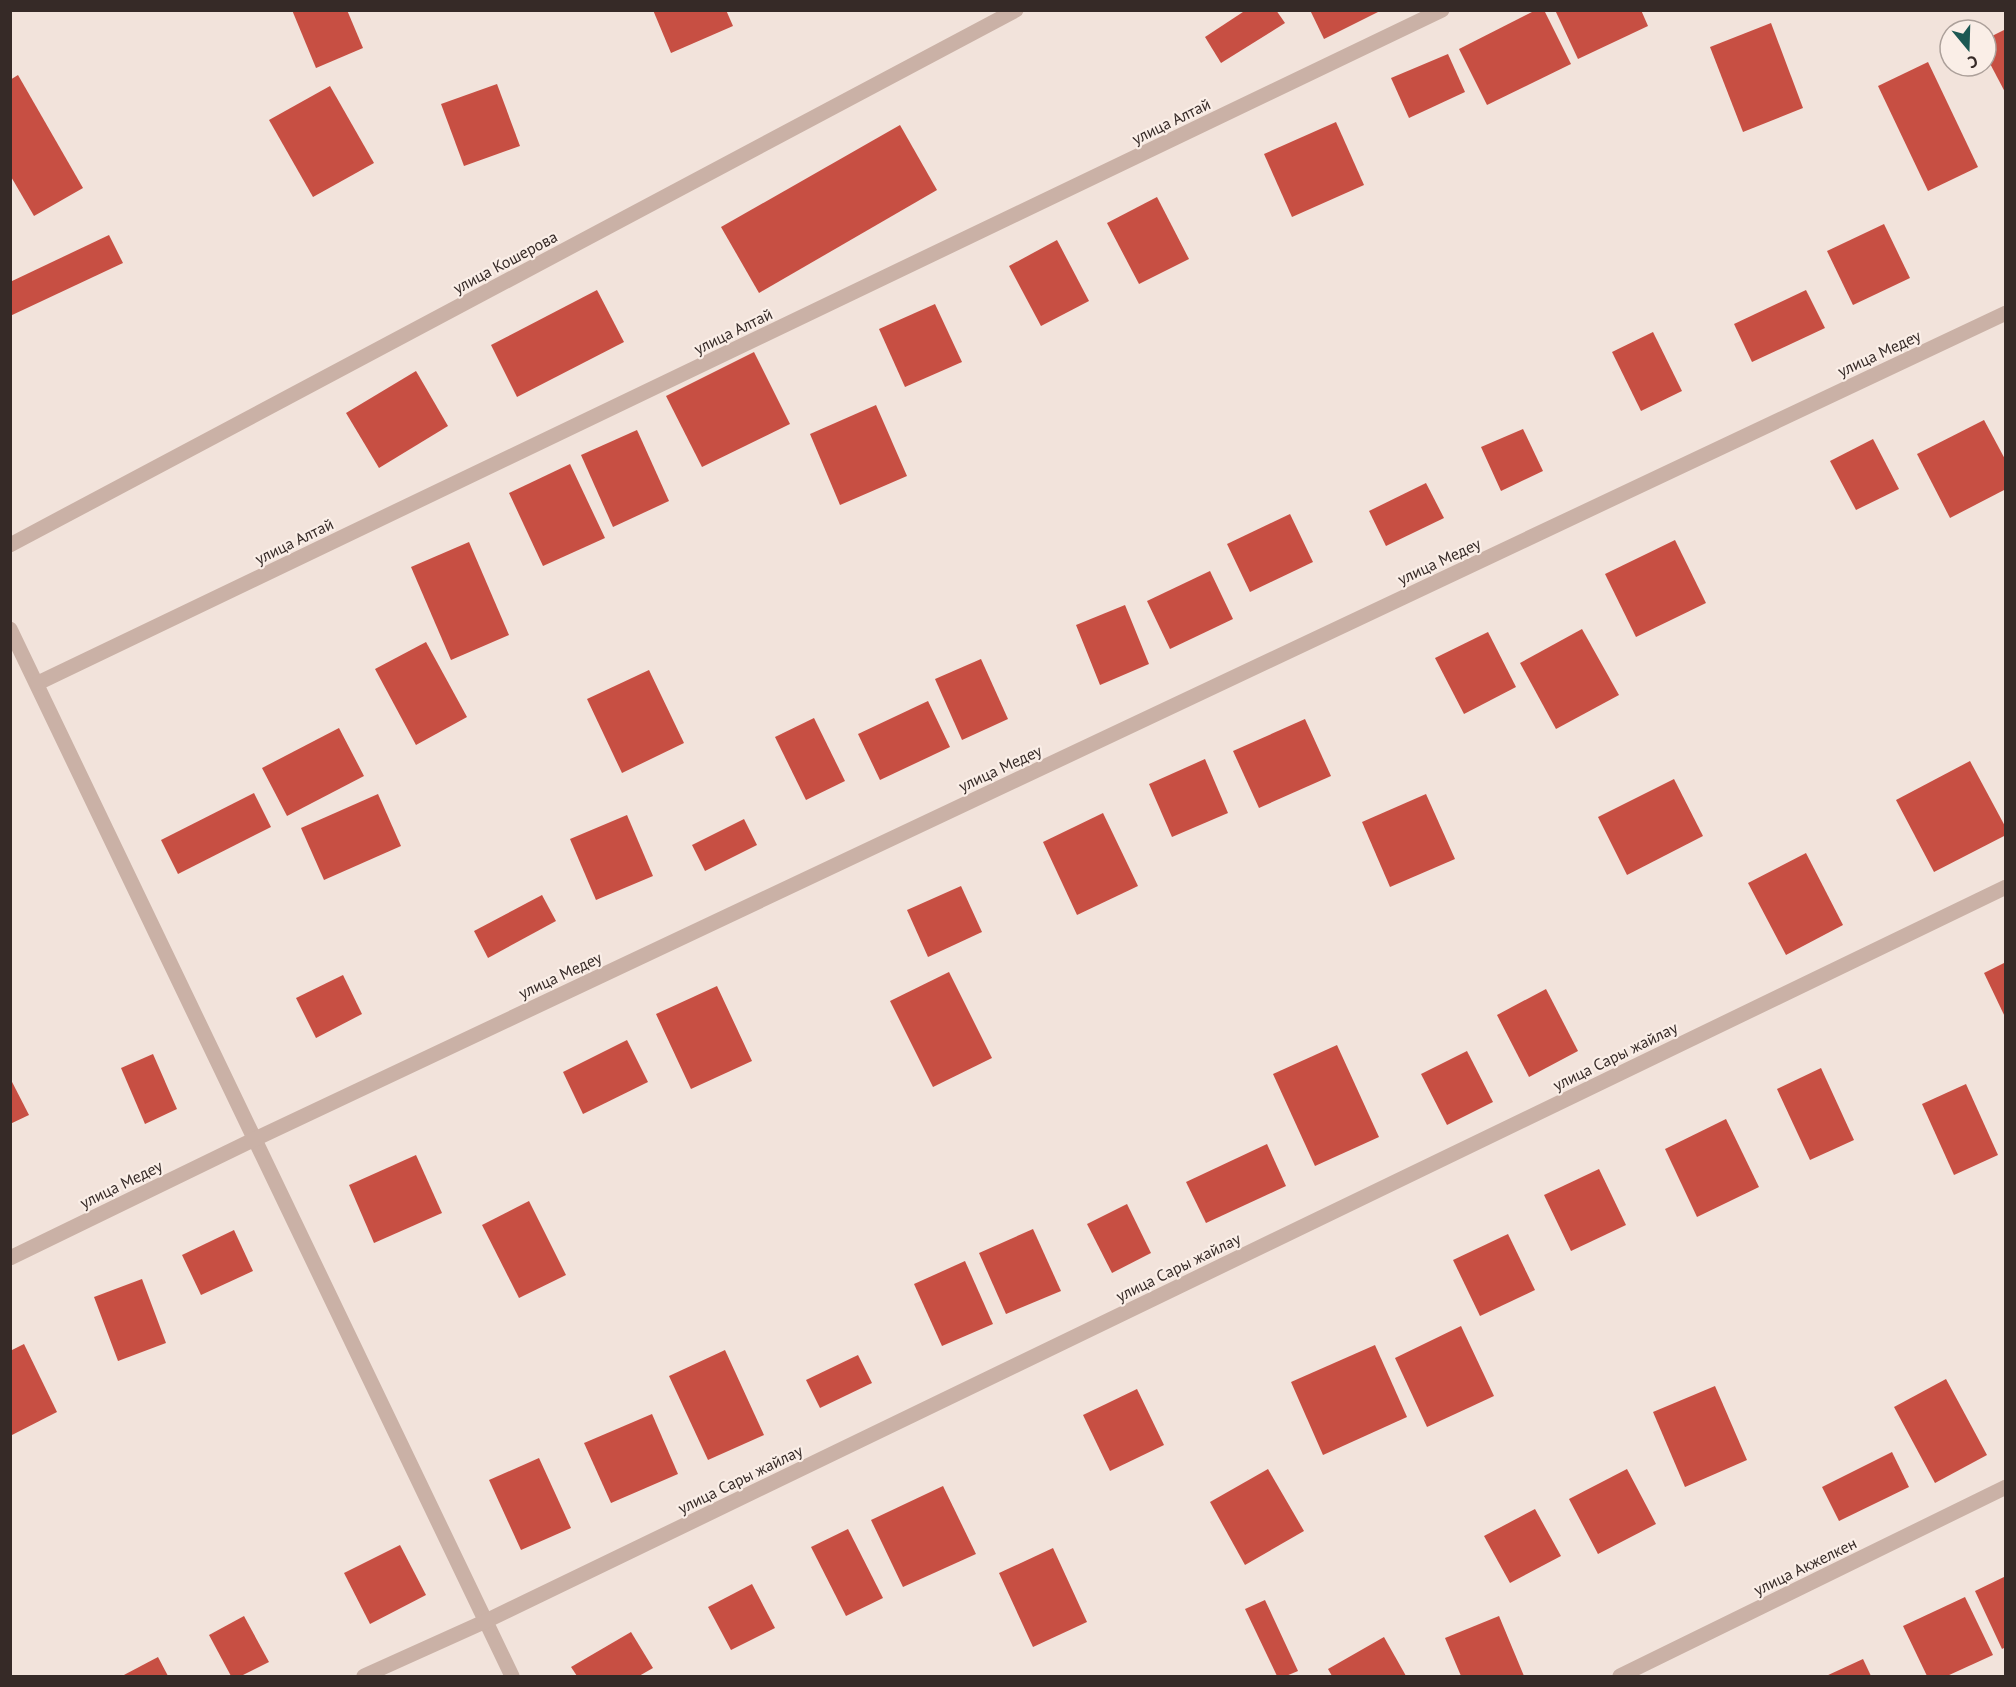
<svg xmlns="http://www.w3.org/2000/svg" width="2016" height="1687" font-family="'PT Sans',sans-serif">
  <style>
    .building { fill: #c74f43 }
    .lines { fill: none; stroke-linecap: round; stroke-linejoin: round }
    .minor { stroke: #cab1a6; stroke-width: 15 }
    .labels { text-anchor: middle; stroke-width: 4.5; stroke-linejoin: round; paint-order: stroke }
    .street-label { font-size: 16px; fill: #362a27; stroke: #faeee7 }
  </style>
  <rect width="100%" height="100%" fill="#f2e3db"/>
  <g class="building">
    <path d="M 292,10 L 347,10 L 363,48 L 316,68 Z"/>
    <path d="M 653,10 L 726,10 L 733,26 L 671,53 Z"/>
    <path d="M 1246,10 L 1276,10 L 1285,23 L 1221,63 L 1205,37 Z"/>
    <path d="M 1310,10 L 1382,10 L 1324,39 Z"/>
    <path d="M 1536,10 L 1544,10 L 1571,64 L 1487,105 L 1459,49 Z"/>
    <path d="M 1555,10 L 1641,10 L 1648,26 L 1578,59 Z"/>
    <path d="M 1771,23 L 1803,108 L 1743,132 L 1710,47 Z"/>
    <path d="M 2006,29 L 2006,94 L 1986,56 L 1986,39 Z"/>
    <path d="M 1448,54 L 1465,92 L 1409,118 L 1391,78 Z"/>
    <path d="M 1928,62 L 1978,167 L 1928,191 L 1878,86 Z"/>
    <path d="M 18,75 L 83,188 L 34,216 L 10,175 L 10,80 Z"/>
    <path d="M 497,84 L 520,146 L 464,166 L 441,104 Z"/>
    <path d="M 330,86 L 374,163 L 313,197 L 269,120 Z"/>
    <path d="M 1336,122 L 1364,185 L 1292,217 L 1264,154 Z"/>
    <path d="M 900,125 L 937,190 L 759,293 L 721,227 Z"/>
    <path d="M 1157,197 L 1189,259 L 1139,284 L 1107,223 Z"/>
    <path d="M 1884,224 L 1910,278 L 1853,305 L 1827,251 Z"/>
    <path d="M 109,235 L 123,263 L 10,316 L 10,282 Z"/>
    <path d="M 1057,240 L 1089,301 L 1041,326 L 1009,266 Z"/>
    <path d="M 597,290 L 624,342 L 517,397 L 491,345 Z"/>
    <path d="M 1806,290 L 1825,328 L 1752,362 L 1734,324 Z"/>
    <path d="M 935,304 L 962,362 L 905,387 L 879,329 Z"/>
    <path d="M 1653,332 L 1682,391 L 1641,411 L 1612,352 Z"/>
    <path d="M 754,352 L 790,424 L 702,467 L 666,396 Z"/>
    <path d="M 416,371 L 448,426 L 379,468 L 346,413 Z"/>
    <path d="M 876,405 L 907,476 L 840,505 L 810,434 Z"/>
    <path d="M 1984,420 L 2006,461 L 2006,489 L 1950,518 L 1917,454 Z"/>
    <path d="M 1523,429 L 1543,471 L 1501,491 L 1481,447 Z"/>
    <path d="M 637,430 L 669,501 L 613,527 L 581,455 Z"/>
    <path d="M 1873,439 L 1899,489 L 1856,510 L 1830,461 Z"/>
    <path d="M 570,464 L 605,538 L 543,566 L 509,493 Z"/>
    <path d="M 1426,483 L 1444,518 L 1386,546 L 1369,511 Z"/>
    <path d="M 1290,514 L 1313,562 L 1250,592 L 1227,544 Z"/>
    <path d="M 1675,540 L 1706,603 L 1636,637 L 1605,574 Z"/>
    <path d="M 469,542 L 509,635 L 451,660 L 411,567 Z"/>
    <path d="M 1210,571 L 1233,619 L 1170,649 L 1147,601 Z"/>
    <path d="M 1125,605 L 1149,664 L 1100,685 L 1076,625 Z"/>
    <path d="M 1582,629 L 1619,695 L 1556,729 L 1520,663 Z"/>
    <path d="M 1488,632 L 1516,687 L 1464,714 L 1435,658 Z"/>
    <path d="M 426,642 L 467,717 L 416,745 L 375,669 Z"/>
    <path d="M 981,659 L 1008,719 L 962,740 L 935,679 Z"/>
    <path d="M 649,670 L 684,743 L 622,773 L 587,699 Z"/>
    <path d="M 928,701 L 950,747 L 880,780 L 858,734 Z"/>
    <path d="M 814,718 L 845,781 L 806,800 L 775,737 Z"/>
    <path d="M 1305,719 L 1331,776 L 1259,808 L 1233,751 Z"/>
    <path d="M 339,728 L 364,776 L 287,816 L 262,768 Z"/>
    <path d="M 1205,759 L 1228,813 L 1172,837 L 1149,784 Z"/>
    <path d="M 1970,761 L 2006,828 L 2006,835 L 1934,872 L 1896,800 Z"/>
    <path d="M 1674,779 L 1703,836 L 1627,875 L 1598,817 Z"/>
    <path d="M 254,793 L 271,827 L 178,874 L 161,840 Z"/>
    <path d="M 378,794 L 401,846 L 324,880 L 301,828 Z"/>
    <path d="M 1426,794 L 1455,859 L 1390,887 L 1362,822 Z"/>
    <path d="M 1103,813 L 1138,886 L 1077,915 L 1043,842 Z"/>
    <path d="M 627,815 L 653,876 L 596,900 L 570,839 Z"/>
    <path d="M 744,819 L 757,845 L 705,871 L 692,845 Z"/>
    <path d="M 1806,853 L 1843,925 L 1786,955 L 1748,883 Z"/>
    <path d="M 961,886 L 982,932 L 928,957 L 907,910 Z"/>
    <path d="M 542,895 L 556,921 L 488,958 L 474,931 Z"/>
    <path d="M 2006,962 L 2006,1019 L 1984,973 Z"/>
    <path d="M 949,972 L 992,1058 L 933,1087 L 890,1001 Z"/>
    <path d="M 343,975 L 362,1014 L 316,1038 L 296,998 Z"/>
    <path d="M 717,986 L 752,1061 L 691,1089 L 656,1014 Z"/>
    <path d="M 1546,989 L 1578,1051 L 1529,1077 L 1497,1015 Z"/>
    <path d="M 627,1040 L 648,1082 L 583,1114 L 563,1072 Z"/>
    <path d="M 1337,1045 L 1379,1137 L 1315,1166 L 1273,1074 Z"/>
    <path d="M 1467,1051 L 1493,1102 L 1447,1125 L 1421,1074 Z"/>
    <path d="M 153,1054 L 177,1109 L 145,1124 L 121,1068 Z"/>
    <path d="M 1821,1068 L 1854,1140 L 1810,1160 L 1777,1089 Z"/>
    <path d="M 10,1078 L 29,1115 L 10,1124 Z"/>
    <path d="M 1966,1084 L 1998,1155 L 1954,1175 L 1922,1104 Z"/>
    <path d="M 1726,1119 L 1759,1187 L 1697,1217 L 1665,1149 Z"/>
    <path d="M 1267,1144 L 1286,1186 L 1206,1223 L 1186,1182 Z"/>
    <path d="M 416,1155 L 442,1213 L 374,1243 L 349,1185 Z"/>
    <path d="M 1599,1169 L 1626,1225 L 1571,1251 L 1544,1195 Z"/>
    <path d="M 529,1201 L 566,1275 L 519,1298 L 482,1225 Z"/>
    <path d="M 1127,1204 L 1151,1253 L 1112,1273 L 1087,1224 Z"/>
    <path d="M 1033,1229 L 1061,1291 L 1006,1314 L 979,1253 Z"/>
    <path d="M 234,1230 L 253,1271 L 201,1295 L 182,1255 Z"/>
    <path d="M 1508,1234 L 1535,1290 L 1480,1316 L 1453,1260 Z"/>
    <path d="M 965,1261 L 993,1324 L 942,1346 L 914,1284 Z"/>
    <path d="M 142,1279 L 166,1343 L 118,1361 L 94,1297 Z"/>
    <path d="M 1461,1326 L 1494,1396 L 1427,1427 L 1395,1358 Z"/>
    <path d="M 24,1344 L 57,1412 L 10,1436 L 10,1351 Z"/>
    <path d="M 1375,1345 L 1407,1417 L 1323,1455 L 1291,1382 Z"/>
    <path d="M 725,1350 L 764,1435 L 708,1460 L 669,1376 Z"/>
    <path d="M 858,1355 L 872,1383 L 820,1408 L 806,1380 Z"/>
    <path d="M 1946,1379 L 1987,1455 L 1935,1483 L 1894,1407 Z"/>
    <path d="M 1715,1386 L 1747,1460 L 1685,1487 L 1653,1412 Z"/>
    <path d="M 1137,1389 L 1164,1445 L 1110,1471 L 1083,1415 Z"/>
    <path d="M 652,1414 L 678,1474 L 611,1503 L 584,1443 Z"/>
    <path d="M 1892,1452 L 1909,1487 L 1839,1521 L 1822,1487 Z"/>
    <path d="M 539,1458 L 571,1528 L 521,1550 L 489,1480 Z"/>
    <path d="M 1268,1469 L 1304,1531 L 1245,1565 L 1210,1502 Z"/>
    <path d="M 1627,1469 L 1656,1524 L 1598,1554 L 1569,1499 Z"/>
    <path d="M 943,1486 L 976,1554 L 903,1587 L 871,1520 Z"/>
    <path d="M 1535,1509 L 1561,1556 L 1510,1583 L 1484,1536 Z"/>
    <path d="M 848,1529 L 883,1598 L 846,1616 L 811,1547 Z"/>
    <path d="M 400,1545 L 426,1595 L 370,1624 L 344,1573 Z"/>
    <path d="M 1053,1548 L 1087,1622 L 1033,1647 L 999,1573 Z"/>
    <path d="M 2006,1576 L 2006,1647 L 2002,1649 L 1975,1591 Z"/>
    <path d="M 752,1584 L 775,1628 L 731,1650 L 708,1607 Z"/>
    <path d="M 1965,1597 L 1993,1655 L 1947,1676 L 1927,1676 L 1903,1626 Z"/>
    <path d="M 1265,1600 L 1298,1671 L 1286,1676 L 1277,1676 L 1245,1609 Z"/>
    <path d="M 244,1616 L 269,1662 L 241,1676 L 231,1676 L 209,1635 Z"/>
    <path d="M 1499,1616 L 1524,1676 L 1461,1676 L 1445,1638 Z"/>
    <path d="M 631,1632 L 653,1668 L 639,1676 L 577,1676 L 571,1667 Z"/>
    <path d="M 1384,1637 L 1406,1676 L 1332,1676 L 1328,1669 Z"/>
    <path d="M 158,1657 L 168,1676 L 122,1676 Z"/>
    <path d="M 1863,1659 L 1871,1676 L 1826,1676 Z"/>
  </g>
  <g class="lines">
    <g class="minor">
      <path d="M 10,545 L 1016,10"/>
      <path d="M 10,629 L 512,1676"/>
      <path d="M 38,683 L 1442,10"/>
      <path d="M 10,1258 L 255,1139 L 2006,313"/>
      <path d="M 364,1676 L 486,1621 L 2006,887"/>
      <path d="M 1620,1676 L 2006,1487"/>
    </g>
  </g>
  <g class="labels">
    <g class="street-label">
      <text transform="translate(1171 121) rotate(-26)" y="6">улица Алтай</text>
      <text transform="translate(505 262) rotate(-28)" y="6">улица Кошерова</text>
      <text transform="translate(733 331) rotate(-26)" y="6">улица Алтай</text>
      <text transform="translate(1879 353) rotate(-25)" y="6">улица Медеу</text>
      <text transform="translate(294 541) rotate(-26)" y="6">улица Алтай</text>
      <text transform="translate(1439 561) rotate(-25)" y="6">улица Медеу</text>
      <text transform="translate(1000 768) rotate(-25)" y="6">улица Медеу</text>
      <text transform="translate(560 975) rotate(-25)" y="6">улица Медеу</text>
      <text transform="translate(1615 1056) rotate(-26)" y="6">улица Сары жайлау</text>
      <text transform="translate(121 1184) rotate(-26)" y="6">улица Медеу</text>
      <text transform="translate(1178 1267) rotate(-26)" y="6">улица Сары жайлау</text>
      <text transform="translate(740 1479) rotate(-26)" y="6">улица Сары жайлау</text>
      <text transform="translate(1805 1566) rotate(-26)" y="6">улица Акжелкен</text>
    </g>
  </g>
  <rect width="2016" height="1687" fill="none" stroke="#362a27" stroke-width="24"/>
  <g transform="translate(1968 48) rotate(161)"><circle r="28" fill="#faeee7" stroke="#aca09a" stroke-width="1.5"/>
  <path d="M0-4.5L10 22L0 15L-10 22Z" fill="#1c5853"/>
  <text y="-9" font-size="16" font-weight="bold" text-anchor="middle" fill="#362a27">С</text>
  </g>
</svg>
